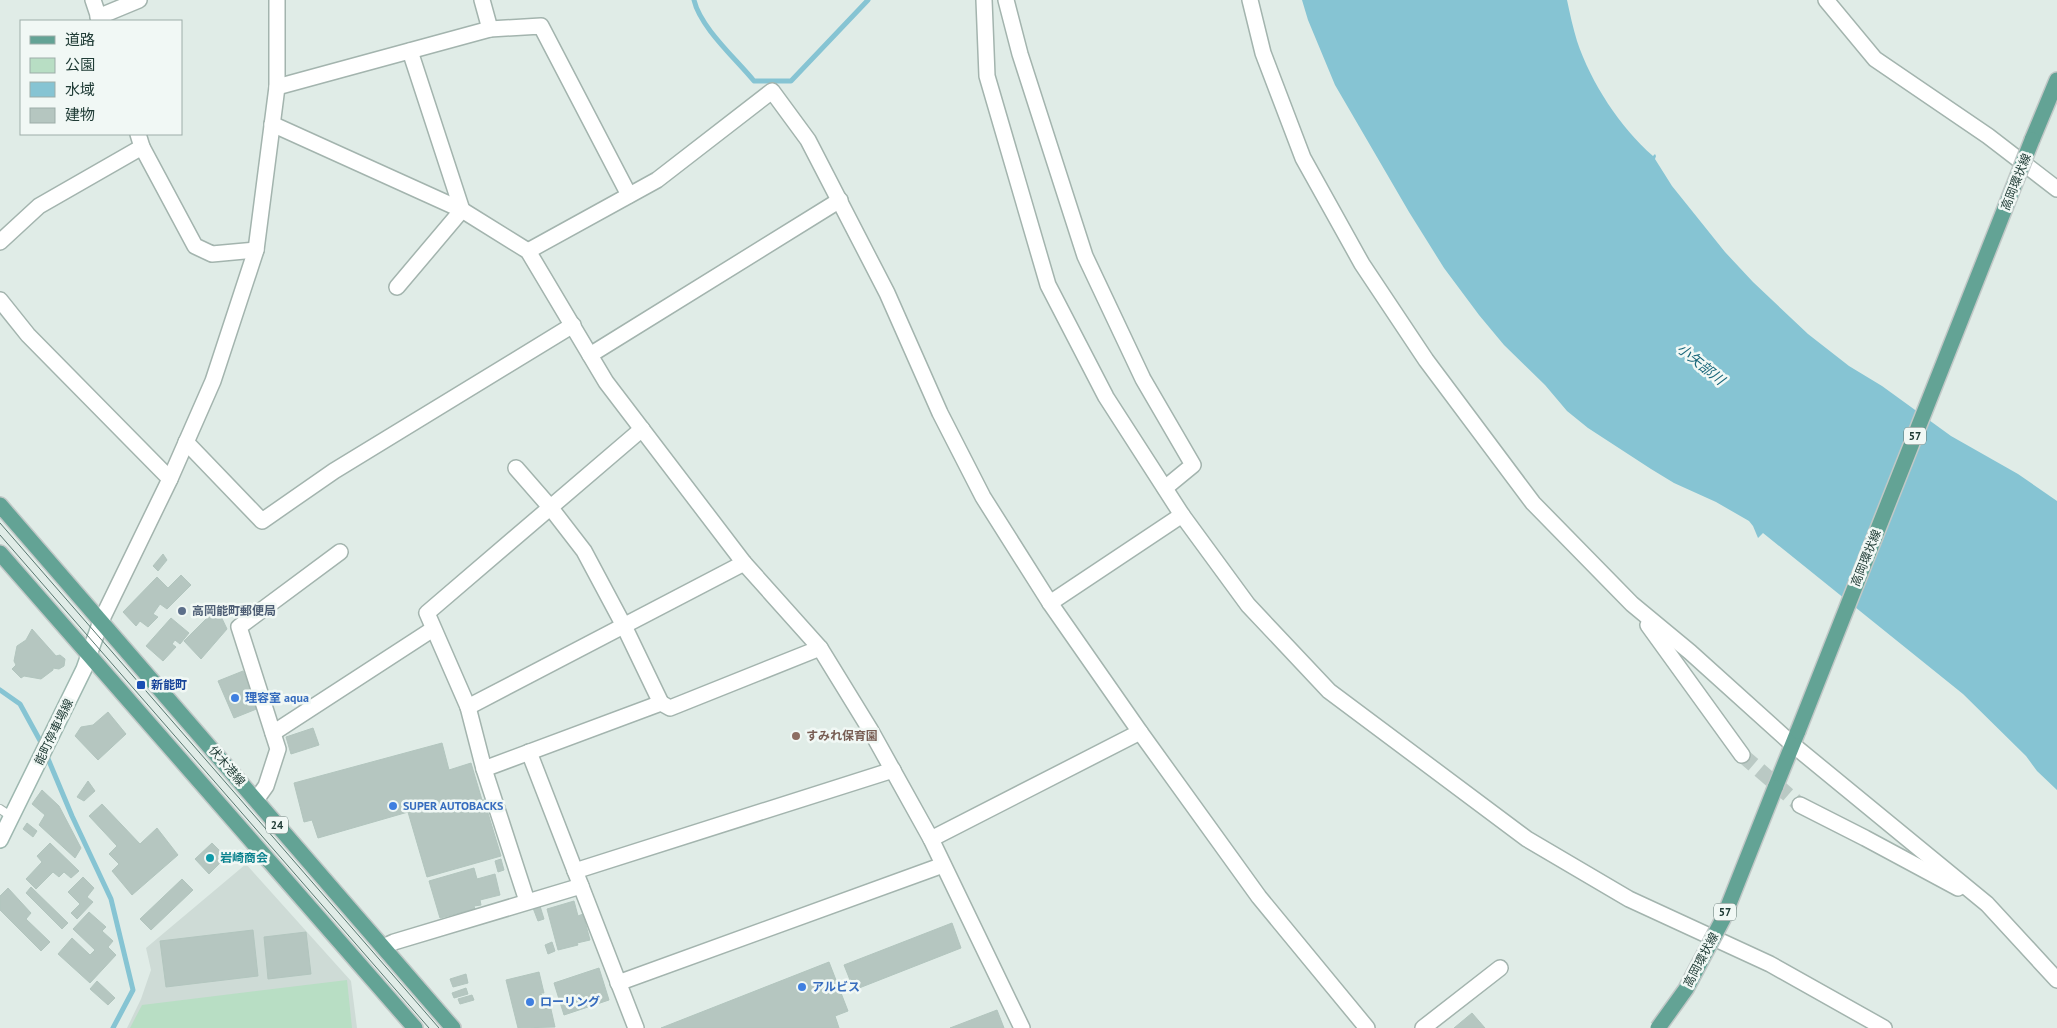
<svg xmlns="http://www.w3.org/2000/svg" width="2057" height="1028" font-family="'PT Sans','Noto Sans JP',sans-serif">
  <style>
    .built { fill: #cedbd6 }
    .green { fill: #b8dec4 }
    .water { fill: #86c4d3 }
    .lines { fill: none; stroke-linecap: round; stroke-linejoin: round }
    .stream { stroke: #86c4d3; stroke-width: 5 }
    .building { fill: #b5c6c0; stroke: #b2c5be }
    .minor-tunnel { stroke: #bac9c4; stroke-width: 15; stroke-dasharray: 15 8; stroke-linecap: butt }
    .service-casing { stroke: #a3b4ae; stroke-width: 10 }
    .minor-casing { stroke: #a3b4ae; stroke-width: 18 }
    .secondary-casing { stroke: #9eb8b0; stroke-width: 18 }
    .primary-casing { stroke: #c1c8c7; stroke-width: 18 }
    .service { stroke: #fff; stroke-width: 8 }
    .minor { stroke: #fff; stroke-width: 15 }
    .secondary { stroke: #fff; stroke-width: 15 }
    .primary { stroke: #63a395; stroke-width: 15 }
    .tram { stroke: #5a7871; stroke-width: 1 }
    .primary-bridge-casing { stroke: #c1c8c7; stroke-width: 18; stroke-linecap: butt }
    .primary-bridge { stroke: #63a395; stroke-width: 15 }
    .service-dot { fill: #5c6f8a; stroke: #f1f8f5; stroke-width: 2 }
    .transit-dot { fill: #1a4fb4; stroke: #f1f8f5; stroke-width: 2 }
    .shop-dot { fill: #3f7fe0; stroke: #f1f8f5; stroke-width: 2 }
    .education-dot { fill: #8d6e63; stroke: #f1f8f5; stroke-width: 2 }
    .culture-dot { fill: #0f9aa8; stroke: #f1f8f5; stroke-width: 2 }
    .labels { text-anchor: middle; stroke-width: 5; stroke-linejoin: round; paint-order: stroke }
    .shield { fill: #f1f8f5; stroke: #5f746f; stroke-width: 1 }
    .shield-label { font-size: 11px; font-weight: bold; fill: #203c36 }
    .street-label { font-size: 12px; fill: #203c36; stroke: #f1f8f5 }
    .service-label { font-size: 12px; font-weight: bold; fill: #4e5e75; stroke: #f1f8f5; text-anchor: start }
    .transit-label { font-size: 12px; font-weight: bold; fill: #164399; stroke: #f1f8f5; text-anchor: start }
    .shop-label { font-size: 12px; font-weight: bold; fill: #366cbe; stroke: #f1f8f5; text-anchor: start }
    .education-label { font-size: 12px; font-weight: bold; fill: #785e54; stroke: #f1f8f5; text-anchor: start }
    .culture-label { font-size: 12px; font-weight: bold; fill: #0d838f; stroke: #f1f8f5; text-anchor: start }
    .water-label { font-size: 14px; font-style: italic; fill: #18667a; stroke: #f1f8f5 }
  </style>
  <rect width="100%" height="100%" fill="#e0ece7"/>
  <path class="built" d="M 246,864 L 351,981 L 357,1028 L 127,1028 L 141,999 L 151,970 L 146,948 Z"/>
  <path class="green" d="M 347,980 L 352,1028 L 130,1028 L 142,1005 Z"/>
  <path class="water" d="M 1302,0 L 1567,0 C 1570,14 1573,28 1577,41 C 1591,83 1620,127 1653,156 L 1655,154 L 1656,156 L 1655,159 L 1672,186 L 1725,252 L 1753,282 L 1808,334 L 1849,366 L 1882,386 L 1951,436 L 2018,474 L 2057,501 L 2057,790 L 2037,771 L 2026,756 L 1963,694 L 1763,533 L 1758,538 L 1753,526 L 1749,521 L 1716,502 L 1674,483 L 1651,469 L 1588,428 L 1567,411 L 1545,385 L 1504,345 L 1479,315 L 1444,268 L 1409,212 L 1335,85 L 1308,20 Z"/>
  <g class="lines">
    <g class="stream">
      <path d="M 694,0 C 700,27 736,59 754,81 L 791,81 L 868,0"/>
      <path d="M 0,690 L 20,704 L 43,746"/>
      <path d="M 46,754 L 72,816 L 111,899 L 133,990 L 113,1028"/>
    </g>
  </g>
  <g class="building">
    <path d="M 163,554 L 167,560 L 158,571 L 153,566 Z"/>
    <path d="M 181,575 L 191,585 L 167,609 L 160,604 L 153,614 L 158,617 L 148,627 L 140,621 L 136,626 L 123,612 L 157,577 L 168,588 Z"/>
    <path d="M 217,608 L 227,629 L 201,659 L 184,641 Z"/>
    <path d="M 171,618 L 189,633 L 180,644 L 175,640 L 172,644 L 176,647 L 163,661 L 146,646 Z"/>
    <path d="M 32,629 L 56,656 L 60,655 L 65,659 L 64,666 L 59,669 L 53,668 L 53,670 L 41,679 L 24,676 L 21,678 L 12,669 L 16,665 L 14,661 L 17,646 L 26,640 Z"/>
    <path d="M 243,671 L 259,708 L 234,718 L 218,681 Z"/>
    <path d="M 108,712 L 126,734 L 98,760 L 75,736 L 81,727 L 93,725 Z"/>
    <path d="M 313,728 L 319,745 L 291,754 L 286,737 Z"/>
    <path d="M 442,743 L 449,770 L 471,763 L 482,800 L 484,800 L 501,856 L 427,877 L 408,812 L 318,838 L 312,820 L 304,822 L 294,783 Z"/>
    <path d="M 88,781 L 95,791 L 84,801 L 77,797 Z"/>
    <path d="M 42,790 L 59,806 L 81,848 L 75,858 L 39,825 L 45,815 L 32,804 Z"/>
    <path d="M 102,804 L 140,844 L 157,828 L 178,855 L 132,895 L 112,871 L 119,864 L 109,854 L 117,846 L 89,816 Z"/>
    <path d="M 27,823 L 37,831 L 33,837 L 23,829 Z"/>
    <path d="M 50,843 L 79,871 L 71,878 L 64,872 L 59,877 L 53,872 L 36,889 L 26,879 L 42,862 L 37,856 Z"/>
    <path d="M 212,843 L 226,857 L 209,874 L 195,859 Z"/>
    <path d="M 501,859 L 504,870 L 498,872 L 495,861 Z"/>
    <path d="M 474,868 L 477,879 L 495,874 L 500,895 L 480,900 L 481,905 L 474,906 L 475,909 L 440,918 L 429,881 Z"/>
    <path d="M 83,877 L 94,888 L 87,897 L 93,902 L 77,919 L 71,913 L 80,904 L 68,892 Z"/>
    <path d="M 182,879 L 193,890 L 151,930 L 140,919 Z"/>
    <path d="M 31,887 L 68,923 L 62,929 L 26,893 Z"/>
    <path d="M 8,888 L 31,913 L 26,919 L 50,942 L 41,951 L 0,910 L 0,896 Z"/>
    <path d="M 574,901 L 578,916 L 583,914 L 590,940 L 577,943 L 578,945 L 558,950 L 547,909 Z"/>
    <path d="M 540,906 L 544,919 L 538,921 L 533,908 Z"/>
    <path d="M 89,912 L 106,927 L 102,931 L 113,941 L 108,947 L 116,955 L 90,983 L 58,954 L 72,938 L 90,955 L 95,950 L 73,929 Z"/>
    <path d="M 952,923 L 961,948 L 854,990 L 844,965 Z"/>
    <path d="M 253,930 L 258,976 L 166,987 L 160,941 Z"/>
    <path d="M 306,932 L 311,974 L 268,979 L 264,937 Z"/>
    <path d="M 552,942 L 555,951 L 548,954 L 545,945 Z"/>
    <path d="M 829,962 L 848,1011 L 835,1016 L 839,1028 L 661,1028 Z"/>
    <path d="M 599,968 L 609,1000 L 564,1015 L 554,983 Z"/>
    <path d="M 539,972 L 544,993 L 541,993 L 542,998 L 548,996 L 555,1027 L 518,1028 L 506,980 Z"/>
    <path d="M 466,974 L 468,983 L 453,987 L 450,979 Z"/>
    <path d="M 97,981 L 115,998 L 108,1005 L 90,989 Z"/>
    <path d="M 466,988 L 468,994 L 454,998 L 452,993 Z"/>
    <path d="M 472,995 L 474,1000 L 460,1004 L 458,999 Z"/>
    <path d="M 997,1010 L 1004,1028 L 950,1028 Z"/>
    <path d="M 1472,1013 L 1485,1028 L 1454,1028 Z"/>
  </g>
  <g class="lines">
    <path class="minor-tunnel" d="M 1742,755 L 1800,805"/>
    <defs>
      <path id="service" d="M 0,809 L 12,817"/>
      <g id="minor">
        <path d="M 93,0 L 100,21"/>
        <path d="M 984,0 L 987,76 L 1048,285 L 1106,397 L 1182,515 L 1248,605 L 1329,691 L 1527,839 L 1629,899 L 1770,964 L 1884,1028"/>
        <path d="M 1006,0 L 1020,54 L 1085,256 L 1143,379 L 1193,465 L 1165,488"/>
        <path d="M 1250,0 L 1263,53 L 1303,158 L 1362,264 L 1426,360 L 1533,503 L 1632,604 L 1690,652 L 1792,744 L 1987,904 L 2057,980"/>
        <path d="M 1826,0 L 1875,59 L 1988,136 L 2057,189"/>
        <path d="M 98,17 L 139,0"/>
        <path d="M 490,29 L 541,26 L 629,195"/>
        <path d="M 277,87 L 490,29 L 482,0"/>
        <path d="M 272,124 L 462,210 L 528,251 L 606,382 L 744,563 L 820,648 L 871,731 L 931,839 L 1022,1028"/>
        <path d="M 138,134 L 142,147 L 195,246 L 212,254 L 256,250"/>
        <path d="M 0,242 L 39,206 L 142,147"/>
        <path d="M 528,251 L 657,180 L 772,91 L 808,140 L 887,293 L 940,413 L 983,497 L 1050,603 L 1140,732 L 1259,897 L 1367,1028"/>
        <path d="M 397,287 L 462,210 L 410,51"/>
        <path d="M 0,300 L 28,335 L 170,479"/>
        <path d="M 590,355 L 840,200"/>
        <path d="M 186,442 L 262,521 L 334,471 L 573,325"/>
        <path d="M 516,468 L 550,507 L 584,551 L 624,626 L 661,703"/>
        <path d="M 1050,603 L 1182,515"/>
        <path d="M 101,621 L 170,479 L 213,381 L 256,250 L 277,87 L 277,0"/>
        <path d="M 1648,625 L 1742,755"/>
        <path d="M 468,707 L 744,563"/>
        <path d="M 273,733 L 433,629"/>
        <path d="M 529,752 L 636,1028"/>
        <path d="M 484,769 L 661,703 L 670,708 L 820,648"/>
        <path d="M 256,800 L 266,786 L 278,749 L 239,627 L 340,552"/>
        <path d="M 1800,805 L 1865,838 L 1958,888"/>
        <path d="M 931,839 L 1140,732"/>
        <path d="M 575,871 L 893,770"/>
        <path d="M 527,901 L 484,769 L 468,707 L 427,613 L 642,429"/>
        <path d="M 383,947 L 394,942 L 581,886"/>
        <path d="M 618,983 L 943,865"/>
        <path d="M 1423,1028 L 1500,968"/>
      </g>
      <path id="secondary" d="M 0,840 L 84,669 L 101,621"/>
      <g id="primary">
        <path d="M 2032,140 L 2057,80"/>
        <path d="M 0,505 L 453,1028"/>
        <path d="M 0,553 L 415,1028"/>
        <path d="M 1775,788 L 1798,731"/>
      </g>
    </defs>
    <use href="#service" class="service-casing"/>
    <use href="#minor" class="minor-casing"/>
    <use href="#secondary" class="secondary-casing"/>
    <use href="#primary" class="primary-casing"/>
    <use href="#service" class="service"/>
    <use href="#minor" class="minor"/>
    <use href="#secondary" class="secondary"/>
    <use href="#primary" class="primary"/>
    <g class="tram">
      <path d="M 0,523 L 439,1028"/>
      <path d="M 0,535 L 429,1028"/>
    </g>
    <defs>
      <g id="primary-bridge">
        <path d="M 1798,731 L 2032,140"/>
        <path d="M 1658,1028 L 1686,989 L 1723,919 L 1775,788"/>
      </g>
    </defs>
    <use href="#primary-bridge" class="primary-bridge-casing"/>
    <use href="#primary-bridge" class="primary-bridge"/>
  </g>
  <circle class="service-dot" cx="182" cy="611" r="5"/>
  <rect class="transit-dot" x="136" y="680" width="10" height="10" rx="2.5"/>
  <g class="shop-dot">
    <circle cx="235" cy="698" r="5"/>
    <circle cx="393" cy="806" r="5"/>
    <circle cx="802" cy="987" r="5"/>
    <circle cx="530" cy="1002" r="5"/>
  </g>
  <circle class="education-dot" cx="796" cy="736" r="5"/>
  <circle class="culture-dot" cx="210" cy="858" r="5"/>
  <g class="labels">
    <g class="shield">
      <rect x="1904" y="427.5" width="22" height="17" rx="4"/>
      <rect x="266" y="816.5" width="22" height="17" rx="4"/>
      <rect x="1714" y="903.5" width="22" height="17" rx="4"/>
    </g>
    <g class="shield-label">
      <text x="1915" y="440">57</text>
      <text x="277" y="829">24</text>
      <text x="1725" y="916">57</text>
    </g>
    <g class="street-label">
      <text transform="translate(2016 182) rotate(-68)" y="4">高岡環状線</text>
      <text transform="translate(1866 558) rotate(-68)" y="4">高岡環状線</text>
      <text transform="translate(54 732) rotate(-64)" y="4">能町停車場線</text>
      <text transform="translate(227 766) rotate(49)" y="4">伏木港線</text>
      <text transform="translate(1701 960) rotate(-62)" y="4">高岡環状線</text>
    </g>
    <g class="service-label">
      <text x="192" y="615">高岡能町郵便局</text>
    </g>
    <g class="transit-label">
      <text x="151" y="689">新能町</text>
    </g>
    <g class="shop-label">
      <text x="245" y="702">理容室 aqua</text>
      <text x="403" y="810">SUPER AUTOBACKS</text>
      <text x="812" y="991">アルビス</text>
      <text x="540" y="1006">ローリング</text>
    </g>
    <g class="education-label">
      <text x="806" y="740">すみれ保育園</text>
    </g>
    <g class="culture-label">
      <text x="220" y="862">岩崎商会</text>
    </g>
    <g class="water-label">
      <text transform="translate(1701 364) rotate(39)" y="5">小矢部川</text>
    </g>
  </g>
  <rect x="20" y="20" width="162" height="115" fill="#f1f8f5" stroke="#9dada9"/>
  <rect x="30" y="36" width="25" height="8" fill="#63a395" stroke="#9dada9"/>
  <text x="65" y="45" font-size="15" fill="#203c36">道路</text>
  <rect x="30" y="58" width="25" height="15" fill="#b8dec4" stroke="#9dada9"/>
  <text x="65" y="70" font-size="15" fill="#203c36">公園</text>
  <rect x="30" y="82" width="25" height="15" fill="#86c4d3" stroke="#9dada9"/>
  <text x="65" y="95" font-size="15" fill="#203c36">水域</text>
  <rect x="30" y="108" width="25" height="15" fill="#b5c6c0" stroke="#9dada9"/>
  <text x="65" y="120" font-size="15" fill="#203c36">建物</text>
</svg>
